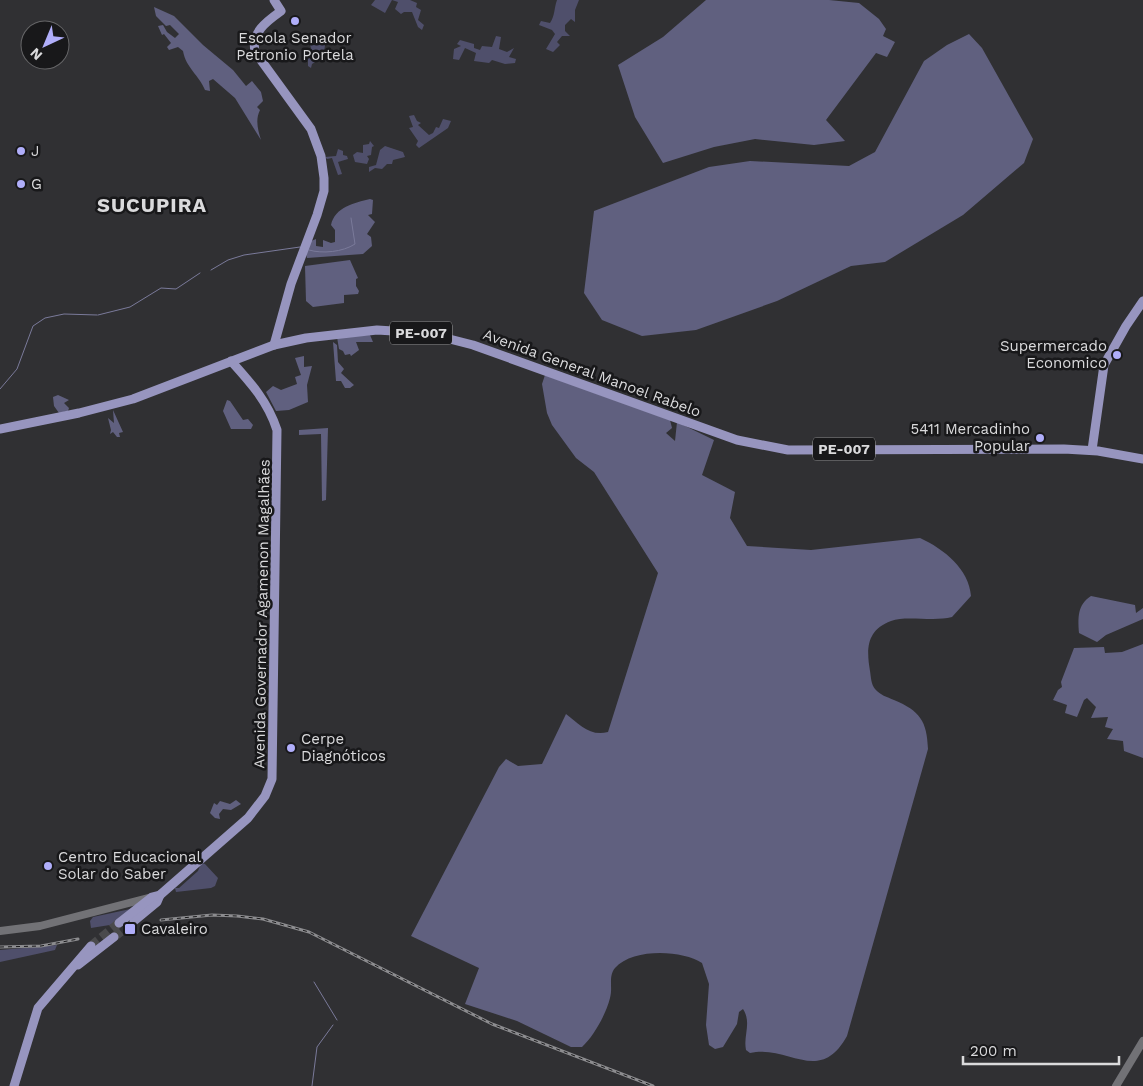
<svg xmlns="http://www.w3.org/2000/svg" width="1143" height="1086" font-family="'Work Sans',sans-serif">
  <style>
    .green { fill: #4f4f6b }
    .forest { fill: #60607f }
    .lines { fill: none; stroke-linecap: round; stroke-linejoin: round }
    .stream { stroke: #7a7a9a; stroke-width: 1 }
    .major-tunnel { stroke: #4a4a4c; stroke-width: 9; stroke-dasharray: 9 4.5; stroke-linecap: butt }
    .minor { stroke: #727276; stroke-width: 8 }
    .major { stroke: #9795bf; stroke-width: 9 }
    .rail-casing { stroke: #8c8c8f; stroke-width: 3 }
    .rail { stroke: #18181a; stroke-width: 1; stroke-dasharray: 4; stroke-linecap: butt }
    .poi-dot { fill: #b0aefa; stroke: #18181a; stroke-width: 2 }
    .labels { text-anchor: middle; stroke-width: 5; stroke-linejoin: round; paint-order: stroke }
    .shield { fill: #18181a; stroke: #a0a0a2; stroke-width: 1 }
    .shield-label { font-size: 14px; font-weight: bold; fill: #dadadc }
    .poi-label { font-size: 15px; fill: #dadadc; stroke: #18181a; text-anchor: start }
    .street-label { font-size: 15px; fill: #dadadc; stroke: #18181a }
    .district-label { font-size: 20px; font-weight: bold; letter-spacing: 1px; fill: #dadadc; stroke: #18181a }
  </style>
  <rect width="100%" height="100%" fill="#303033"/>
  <g class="green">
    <path d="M 375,0 L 410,0 L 417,3 L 416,7 L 421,10 L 418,20 L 424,25 L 422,30 L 418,27 L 412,12 L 404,12 L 401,14 L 395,9 L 398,2 L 392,0 L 385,13 L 371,5 Z"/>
    <path d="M 557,0 L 579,0 L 575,10 L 575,22 L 571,19 L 565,25 L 565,31 L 570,36 L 562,36 L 557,42 L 560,45 L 553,52 L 546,49 L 555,34 L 552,30 L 539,25 L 541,21 L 550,23 C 555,16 554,8 557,0 Z"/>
    <path d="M 318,36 L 326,40 L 323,57 L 312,64 L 311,68 L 308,66 L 308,55 L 306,53 L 311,48 L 310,45 L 314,42 L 312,40 Z"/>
    <path d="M 496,36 L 501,37 L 499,49 L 507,52 L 514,48 L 509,57 L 516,59 L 515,63 L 505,64 L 492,60 L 489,63 L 474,61 L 476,53 L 465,48 L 459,60 L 453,59 L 454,49 L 461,46 L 457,44 L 460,40 L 474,44 L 474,48 L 480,50 L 482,46 L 492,47 Z"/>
    <path d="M 414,115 L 417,121 L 421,123 L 418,125 L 429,135 L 433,133 L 436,127 L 439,128 L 443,119 L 451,121 L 448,128 L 419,148 L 416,145 L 418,141 L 409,128 L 413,127 L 409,116 Z"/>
    <path d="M 370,141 L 374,146 L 372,147 L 371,155 L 367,156 L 369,159 L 367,164 L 355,162 L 353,155 L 357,152 L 363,153 L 363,145 L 369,144 Z"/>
    <path d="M 385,146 L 403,152 L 405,157 L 393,160 L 392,164 L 387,164 L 382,169 L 375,168 L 369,172 L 369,167 L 376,165 L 380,150 Z"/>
    <path d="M 338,149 L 343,151 L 343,155 L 347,156 L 348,159 L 338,162 L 342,174 L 338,175 L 332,158 L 327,159 L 325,157 L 336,156 Z"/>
    <path d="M 201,863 L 205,864 L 218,878 L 215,886 L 211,888 L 176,892 L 175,888 L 179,888 L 198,871 Z"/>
    <path d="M 135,908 L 116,924 L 91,928 L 90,921 L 93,917 Z"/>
    <path d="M 57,945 L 55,950 L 0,962 L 0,950 Z"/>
  </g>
  <g class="forest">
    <path d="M 706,0 L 829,0 L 859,3 L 879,19 L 886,29 L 883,36 L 895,42 L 887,57 L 876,53 L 826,120 L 845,141 L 814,145 L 755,139 L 714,147 L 663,163 L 635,117 L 618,65 L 663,37 Z"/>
    <path d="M 154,7 L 174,16 L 203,45 L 233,70 L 246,86 L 252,81 L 261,92 L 263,101 L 257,107 L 260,110 C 255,120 258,130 261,140 L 235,98 L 213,79 L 209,81 L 210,91 L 205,90 C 199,75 186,68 183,51 L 178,47 L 169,50 L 167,47 L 171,43 L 164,34 L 162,35 L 158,26 L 163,25 L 167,32 L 175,38 L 179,34 L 170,25 L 166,26 L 156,16 Z"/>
    <path d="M 969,34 L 982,48 L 1033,139 L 1024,163 L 963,215 L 885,262 L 851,266 L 777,301 L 696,330 L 642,336 L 602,320 L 584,293 L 594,211 L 709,167 L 750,161 L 849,166 L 875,152 L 924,61 L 947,45 Z"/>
    <path d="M 370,199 L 373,200 L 372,214 L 368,215 L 375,222 L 367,234 L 371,237 L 372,246 L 363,254 L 307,258 L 306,254 L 311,241 L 316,239 L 316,246 L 323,247 L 323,240 L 331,243 L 335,242 L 335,230 L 331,225 C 335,207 354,203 370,199 Z"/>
    <path d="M 350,260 L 358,278 L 356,279 L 356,286 L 359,291 L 358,294 L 344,295 L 344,303 L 313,307 L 306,301 L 305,266 Z"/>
    <path d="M 370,335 L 373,342 L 356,342 L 359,350 L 351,356 L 350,354 L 345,355 L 343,351 L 339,349 L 337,337 Z"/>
    <path d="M 333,342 L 337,345 L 338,362 L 344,369 L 341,373 L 354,385 L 350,388 L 345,388 L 341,381 L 336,381 Z"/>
    <path d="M 304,356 L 304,367 L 312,366 L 307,385 L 308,402 L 289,410 L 276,411 L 266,392 L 273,386 L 281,390 L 297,384 L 295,377 L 301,375 L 295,358 Z"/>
    <path d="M 545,375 L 670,420 L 672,428 L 666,433 L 675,441 L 677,422 L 714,440 L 702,475 L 735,492 L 730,518 L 747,546 L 811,550 L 920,538 C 944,549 969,569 971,596 L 952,617 C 933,622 906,615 891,621 C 867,630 866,648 870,671 C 871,677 871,684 875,689 C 880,695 887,697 894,700 C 920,711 927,721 928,749 L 847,1036 C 819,1086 789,1044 750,1053 L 746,1050 C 743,1035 752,1023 743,1009 L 739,1012 L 737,1024 L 723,1047 L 715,1049 L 709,1045 L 706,1025 L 709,984 L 702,963 C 682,950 633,948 615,968 C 608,976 613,988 610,998 C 606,1014 594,1036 582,1047 L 571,1047 L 517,1021 L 465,1004 L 479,968 L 411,936 L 499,767 L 506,759 L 518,766 L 542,764 L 566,714 C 579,724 590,737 608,732 L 658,573 L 594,472 L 576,458 L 552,425 L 547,413 L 542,384 Z"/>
    <path d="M 58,395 L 69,400 L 64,403 L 69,408 L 68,411 L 59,413 L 54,406 L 53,397 Z"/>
    <path d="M 227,400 L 230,401 L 243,420 L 248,419 L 253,425 L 251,429 L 231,429 L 223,411 Z"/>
    <path d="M 113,410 L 123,432 L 119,433 L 120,437 L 117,437 L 113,432 L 110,434 L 111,430 L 108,418 L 114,423 Z"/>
    <path d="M 328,428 L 326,500 L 322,501 L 321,434 L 299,435 L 299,430 Z"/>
    <path d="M 1091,596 L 1135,605 L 1136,613 L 1143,608 L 1143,619 L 1106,635 L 1097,642 L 1079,633 C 1078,618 1077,605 1091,596 Z"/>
    <path d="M 1143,644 L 1143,758 L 1124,751 L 1123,741 L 1107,739 L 1113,729 L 1105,727 L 1108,717 L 1091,718 L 1096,707 L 1087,698 L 1084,700 L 1077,717 L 1065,713 L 1067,705 L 1053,700 L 1058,690 L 1062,687 L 1061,682 L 1074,648 L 1104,647 L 1105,653 L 1122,652 Z"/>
    <path d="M 236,800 L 241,804 L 231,810 L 223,809 L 219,814 L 220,819 L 215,818 L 210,813 L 214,803 L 217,805 L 220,801 L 230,804 Z"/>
  </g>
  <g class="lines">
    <g class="stream">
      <path d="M 309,250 C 322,254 343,252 355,244 L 351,218"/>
      <path d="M 211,270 L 228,260 L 244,255 L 300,247"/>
      <path d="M 98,315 L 130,307 L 161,288 L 176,289 L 200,273"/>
      <path d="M 0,389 L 17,369 L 33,326 L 45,318 L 64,314 L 97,315"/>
      <path d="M 314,982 L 337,1020"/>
      <path d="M 312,1086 L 317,1047 L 333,1025"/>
    </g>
    <g class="major-tunnel">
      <path d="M 114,937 L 134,921"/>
      <path d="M 91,946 L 119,923"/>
    </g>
    <g class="minor">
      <path d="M 0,931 L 40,926 L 152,897"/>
      <path d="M 1116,1086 L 1143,1041"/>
    </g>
    <g class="major">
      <path d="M 274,345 L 291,284 L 317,215 L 324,191 L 324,178 L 321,156 L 311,129 L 255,52 C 251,32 267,21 281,11 L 274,0"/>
      <path d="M 0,429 L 79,413 L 133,399 L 274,345 L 306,338 L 377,330 L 426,333 L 473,345 L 737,440 L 788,450 L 1064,449 L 1098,451 L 1143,459"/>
      <path d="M 1092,450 L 1104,365 L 1126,326 L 1143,301"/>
      <path d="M 134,921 L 157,902 L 160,895"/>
      <path d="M 119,923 L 152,897 L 160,895 L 248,818 L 265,796 L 272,779 L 277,430 C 268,402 251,383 231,361"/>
      <path d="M 78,965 L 114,937"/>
      <path d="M 14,1086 L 38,1008 L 91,946"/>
    </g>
    <defs>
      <g id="rail">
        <path d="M 161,920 L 212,915 L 237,916 L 263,919 L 309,932 L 492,1024 L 653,1086"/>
        <path d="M 0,947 L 41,946 L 78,939"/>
      </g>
    </defs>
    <use href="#rail" class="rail-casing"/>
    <use href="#rail" class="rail"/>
  </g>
  <g class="poi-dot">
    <circle cx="295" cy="21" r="5"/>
    <circle cx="21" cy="151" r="5"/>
    <circle cx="21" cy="184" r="5"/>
    <circle cx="1117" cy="355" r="5"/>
    <circle cx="1040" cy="438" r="5"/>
    <circle cx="291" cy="748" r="5"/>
    <circle cx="48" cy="866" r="5"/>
    <rect x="124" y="923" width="12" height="12" rx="2.5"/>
  </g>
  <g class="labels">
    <g class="shield">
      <rect x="390" y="321.5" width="62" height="23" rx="4"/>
      <rect x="813" y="437.5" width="62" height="23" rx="4"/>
    </g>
    <g class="shield-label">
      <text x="421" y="338">PE-007</text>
      <text x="844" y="454">PE-007</text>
    </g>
    <g class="poi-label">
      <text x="295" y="43" text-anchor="middle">Escola Senador<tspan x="295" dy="17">Petronio Portela</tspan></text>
      <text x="31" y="156">J</text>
      <text x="31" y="189">G</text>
      <text x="1107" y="351" text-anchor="end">Supermercado<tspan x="1107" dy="17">Economico</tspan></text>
      <text x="1030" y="434" text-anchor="end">5411 Mercadinho<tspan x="1030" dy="17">Popular</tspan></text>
      <text x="301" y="744">Cerpe<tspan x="301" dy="17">Diagnóticos</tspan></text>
      <text x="58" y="862">Centro Educacional<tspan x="58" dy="17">Solar do Saber</tspan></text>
      <text x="141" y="934">Cavaleiro</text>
    </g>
    <g class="street-label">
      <text transform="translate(592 373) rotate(20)" y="5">Avenida General Manoel Rabelo</text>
      <text transform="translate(262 614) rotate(-89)" y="5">Avenida Governador Agamenon Magalhães</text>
    </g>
    <g class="district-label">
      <text x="152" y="212">SUCUPIRA</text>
    </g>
  </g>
  <g transform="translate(45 45) rotate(224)"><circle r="24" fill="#18181a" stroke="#666668"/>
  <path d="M0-4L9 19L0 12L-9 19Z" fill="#b0aefa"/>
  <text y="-8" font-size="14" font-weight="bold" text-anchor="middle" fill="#dadadc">N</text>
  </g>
  <path d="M963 1056v8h156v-8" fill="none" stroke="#dadadc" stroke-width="2.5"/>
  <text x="970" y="1056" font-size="15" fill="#dadadc" stroke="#18181a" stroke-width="4" paint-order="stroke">200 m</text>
</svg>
